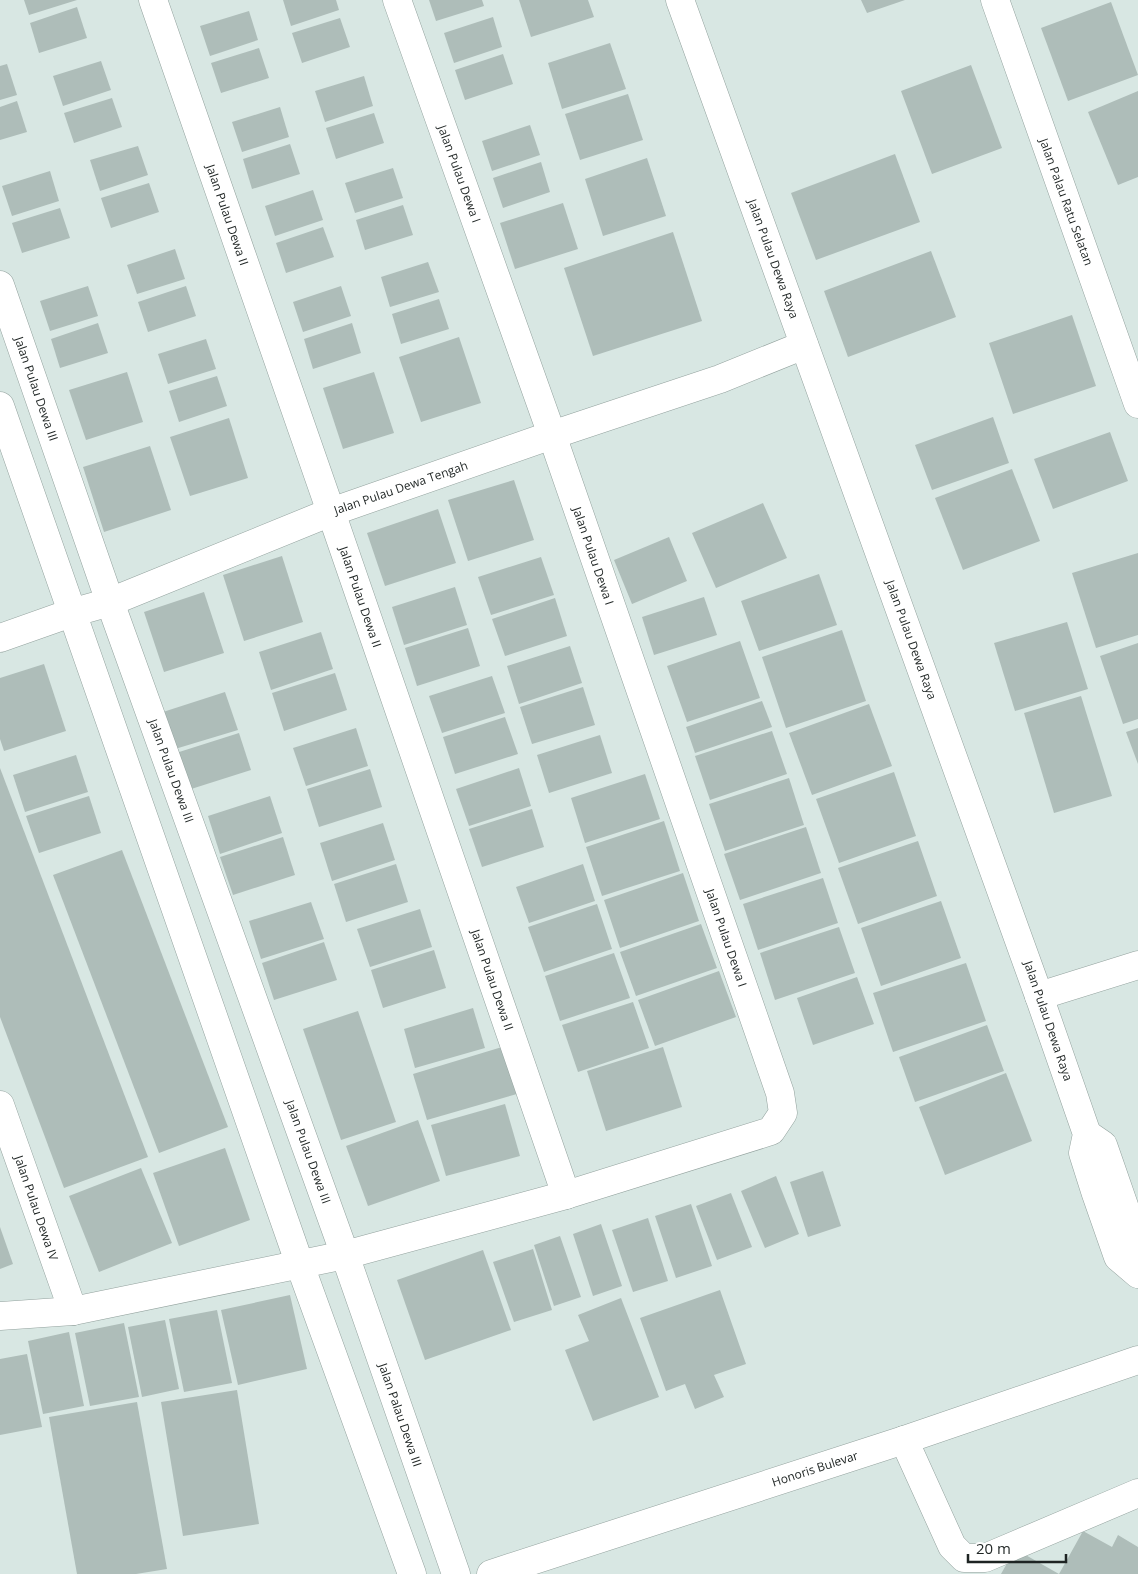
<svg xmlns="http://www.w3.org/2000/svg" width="1138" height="1574" font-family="'Open Sans',sans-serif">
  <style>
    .building { fill: #aebdb9 }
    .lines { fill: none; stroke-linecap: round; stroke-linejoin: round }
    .minor-casing { stroke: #93a29e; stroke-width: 29 }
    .minor { stroke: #fff; stroke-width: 28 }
    .labels { text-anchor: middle; stroke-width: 5; stroke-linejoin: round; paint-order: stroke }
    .street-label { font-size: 12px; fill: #1e2423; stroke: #fff }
  </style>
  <rect width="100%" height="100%" fill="#d8e7e3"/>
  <g class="building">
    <path d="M 24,0 L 77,0 L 29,15 Z"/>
    <path d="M 283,0 L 336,0 L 339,10 L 291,26 Z"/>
    <path d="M 429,0 L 482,0 L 484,6 L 436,21 Z"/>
    <path d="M 519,0 L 588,0 L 594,17 L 531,37 Z"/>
    <path d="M 861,0 L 905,0 L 867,13 Z"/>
    <path d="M 1111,2 L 1138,75 L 1068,101 L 1041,28 Z"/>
    <path d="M 77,7 L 87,38 L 39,53 L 30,23 Z"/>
    <path d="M 249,11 L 258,40 L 210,56 L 200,26 Z"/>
    <path d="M 493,17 L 502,47 L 454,63 L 444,33 Z"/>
    <path d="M 340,18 L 350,47 L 302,63 L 292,33 Z"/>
    <path d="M 610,43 L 626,89 L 562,109 L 548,63 Z"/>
    <path d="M 259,48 L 269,78 L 221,93 L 211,63 Z"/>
    <path d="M 503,54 L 513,84 L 465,100 L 455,70 Z"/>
    <path d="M 101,61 L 111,90 L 63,106 L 53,76 Z"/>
    <path d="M 7,64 L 17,95 L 0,100 L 0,66 Z"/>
    <path d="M 971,65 L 1002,148 L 932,174 L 901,91 Z"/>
    <path d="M 364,76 L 373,106 L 325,122 L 315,91 Z"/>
    <path d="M 1138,91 L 1138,177 L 1118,185 L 1088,112 Z"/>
    <path d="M 628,94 L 643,140 L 580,160 L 565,114 Z"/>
    <path d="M 112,98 L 122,127 L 74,143 L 64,113 Z"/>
    <path d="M 17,101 L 27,132 L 0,140 L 0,107 Z"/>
    <path d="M 280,107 L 289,137 L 242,152 L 232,122 Z"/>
    <path d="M 374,113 L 384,143 L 336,159 L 326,128 Z"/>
    <path d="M 530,125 L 540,155 L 492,171 L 482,141 Z"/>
    <path d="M 290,144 L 300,174 L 252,189 L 243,159 Z"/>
    <path d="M 138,146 L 148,175 L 100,191 L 90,160 Z"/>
    <path d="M 895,154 L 920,222 L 816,260 L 791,193 Z"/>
    <path d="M 647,158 L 666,216 L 603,236 L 585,179 Z"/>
    <path d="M 541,162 L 550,192 L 503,208 L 493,178 Z"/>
    <path d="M 393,168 L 403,198 L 355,213 L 345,183 Z"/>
    <path d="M 50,171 L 59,201 L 12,216 L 2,186 Z"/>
    <path d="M 149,183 L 159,212 L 111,228 L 101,198 Z"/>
    <path d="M 313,190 L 323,220 L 275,236 L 265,206 Z"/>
    <path d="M 563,203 L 578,249 L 515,269 L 500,223 Z"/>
    <path d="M 403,205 L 413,235 L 365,250 L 356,220 Z"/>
    <path d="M 60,208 L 70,238 L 22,253 L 12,223 Z"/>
    <path d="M 323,227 L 334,257 L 286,273 L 276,243 Z"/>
    <path d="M 673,232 L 702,321 L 593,356 L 564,268 Z"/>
    <path d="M 175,249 L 185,279 L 137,294 L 127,265 Z"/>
    <path d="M 931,251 L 956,317 L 848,357 L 824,291 Z"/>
    <path d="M 428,262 L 439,292 L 390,307 L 381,277 Z"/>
    <path d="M 88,286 L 98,316 L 50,331 L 40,301 Z"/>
    <path d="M 186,286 L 196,316 L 148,332 L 138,302 Z"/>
    <path d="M 341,286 L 351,316 L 303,332 L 293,302 Z"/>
    <path d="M 439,299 L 449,329 L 401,344 L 392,314 Z"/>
    <path d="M 1072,315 L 1096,386 L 1013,414 L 989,343 Z"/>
    <path d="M 98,323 L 108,353 L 60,368 L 51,339 Z"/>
    <path d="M 352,323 L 361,353 L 313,369 L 304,339 Z"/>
    <path d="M 459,337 L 481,403 L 421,422 L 399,357 Z"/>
    <path d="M 206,339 L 216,369 L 168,384 L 158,354 Z"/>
    <path d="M 127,372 L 143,422 L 86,440 L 69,390 Z"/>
    <path d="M 374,372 L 394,433 L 343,449 L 323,388 Z"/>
    <path d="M 217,376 L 227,406 L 179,422 L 169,391 Z"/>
    <path d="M 993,417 L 1009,463 L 932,490 L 915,445 Z"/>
    <path d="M 229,418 L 248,478 L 190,496 L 170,437 Z"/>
    <path d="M 1110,432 L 1128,481 L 1053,509 L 1034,459 Z"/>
    <path d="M 150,446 L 171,510 L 104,532 L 83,467 Z"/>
    <path d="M 1012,469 L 1040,541 L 963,570 L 935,498 Z"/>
    <path d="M 514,480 L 534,540 L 468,561 L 448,500 Z"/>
    <path d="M 763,503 L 787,558 L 716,588 L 692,533 Z"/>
    <path d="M 438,509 L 456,563 L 385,586 L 367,533 Z"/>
    <path d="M 669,537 L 687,581 L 632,604 L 614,560 Z"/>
    <path d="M 1138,553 L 1138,635 L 1096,648 L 1072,573 Z"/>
    <path d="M 282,556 L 303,622 L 244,641 L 223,575 Z"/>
    <path d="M 541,557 L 554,595 L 491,615 L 478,577 Z"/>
    <path d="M 819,574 L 837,625 L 759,651 L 741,601 Z"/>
    <path d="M 455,587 L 467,625 L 404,645 L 392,607 Z"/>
    <path d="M 204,592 L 224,653 L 164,672 L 144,612 Z"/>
    <path d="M 704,597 L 717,635 L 654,655 L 642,617 Z"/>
    <path d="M 555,598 L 567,636 L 505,656 L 492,619 Z"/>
    <path d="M 1067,622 L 1088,689 L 1015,711 L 994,643 Z"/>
    <path d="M 468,628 L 480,666 L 417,686 L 405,648 Z"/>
    <path d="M 842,630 L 866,701 L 786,728 L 762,657 Z"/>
    <path d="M 321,632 L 333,669 L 271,690 L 259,652 Z"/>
    <path d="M 740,641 L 760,698 L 687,722 L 667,666 Z"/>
    <path d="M 1138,643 L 1138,719 L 1123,724 L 1100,656 Z"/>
    <path d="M 570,646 L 582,683 L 519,704 L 507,666 Z"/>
    <path d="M 44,664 L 66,731 L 4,751 L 0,739 L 0,678 Z"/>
    <path d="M 335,673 L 347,710 L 284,731 L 272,693 Z"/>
    <path d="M 492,676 L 505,713 L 442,733 L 429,696 Z"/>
    <path d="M 583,687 L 595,725 L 532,744 L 520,707 Z"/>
    <path d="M 225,692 L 238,730 L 175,749 L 163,712 Z"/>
    <path d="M 1081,696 L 1112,796 L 1054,813 L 1024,713 Z"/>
    <path d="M 762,701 L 772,727 L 695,753 L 686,727 Z"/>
    <path d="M 869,704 L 892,766 L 812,795 L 789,733 Z"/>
    <path d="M 505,717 L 518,754 L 455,774 L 443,737 Z"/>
    <path d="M 356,728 L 368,766 L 306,786 L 293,748 Z"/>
    <path d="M 1138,728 L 1138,764 L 1126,732 Z"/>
    <path d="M 772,731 L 787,774 L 710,800 L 695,756 Z"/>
    <path d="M 239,733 L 251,770 L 188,790 L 176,753 Z"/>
    <path d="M 600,735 L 612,773 L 549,793 L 537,755 Z"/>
    <path d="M 76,755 L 88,792 L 25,812 L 13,775 Z"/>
    <path d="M 0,768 L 148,1157 L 64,1188 L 0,1017 Z"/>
    <path d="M 519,768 L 531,806 L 469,826 L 456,789 Z"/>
    <path d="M 370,769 L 382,807 L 319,827 L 307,789 Z"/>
    <path d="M 894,772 L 916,836 L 839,863 L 816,799 Z"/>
    <path d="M 645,774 L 660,819 L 585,843 L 571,798 Z"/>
    <path d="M 789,778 L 804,825 L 725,851 L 709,804 Z"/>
    <path d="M 89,796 L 101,833 L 39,853 L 26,816 Z"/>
    <path d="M 270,796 L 282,833 L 220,854 L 208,816 Z"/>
    <path d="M 532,809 L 544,847 L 482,867 L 469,829 Z"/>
    <path d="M 664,821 L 680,871 L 602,896 L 586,847 Z"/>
    <path d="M 383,823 L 395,860 L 332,881 L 320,843 Z"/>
    <path d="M 806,827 L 821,873 L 740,900 L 724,854 Z"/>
    <path d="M 283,837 L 295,875 L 233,895 L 220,857 Z"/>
    <path d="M 918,841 L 937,896 L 858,924 L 838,868 Z"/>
    <path d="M 122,850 L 228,1127 L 159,1153 L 53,875 Z"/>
    <path d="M 396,864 L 408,902 L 346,922 L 334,884 Z"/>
    <path d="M 583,864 L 595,901 L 529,923 L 516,887 Z"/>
    <path d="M 683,873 L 699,921 L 620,948 L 604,900 Z"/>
    <path d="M 823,878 L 838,923 L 758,950 L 743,904 Z"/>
    <path d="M 941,901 L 961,958 L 881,986 L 861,928 Z"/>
    <path d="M 311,902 L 324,939 L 261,959 L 249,921 Z"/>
    <path d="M 597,904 L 612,949 L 544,972 L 528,927 Z"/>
    <path d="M 420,909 L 432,947 L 370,967 L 357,929 Z"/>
    <path d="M 701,924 L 717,968 L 636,996 L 620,952 Z"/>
    <path d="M 839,927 L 855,973 L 775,1000 L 760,953 Z"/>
    <path d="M 324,942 L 337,980 L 274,1000 L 262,963 Z"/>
    <path d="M 434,950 L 446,988 L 383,1008 L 371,970 Z"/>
    <path d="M 614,953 L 630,998 L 560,1021 L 545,976 Z"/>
    <path d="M 966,963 L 986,1021 L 893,1052 L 873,993 Z"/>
    <path d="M 719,971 L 736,1017 L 655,1046 L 638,1000 Z"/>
    <path d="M 857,977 L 874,1024 L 813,1045 L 797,998 Z"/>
    <path d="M 633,1002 L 649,1048 L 578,1072 L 562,1025 Z"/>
    <path d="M 473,1008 L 485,1048 L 415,1068 L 404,1029 Z"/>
    <path d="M 358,1011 L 396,1122 L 341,1140 L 303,1029 Z"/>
    <path d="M 987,1025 L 1004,1071 L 915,1102 L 899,1057 Z"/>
    <path d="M 502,1047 L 517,1094 L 427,1120 L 413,1074 Z"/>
    <path d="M 663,1047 L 682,1107 L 606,1131 L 587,1071 Z"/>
    <path d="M 1006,1073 L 1032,1141 L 945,1175 L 919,1107 Z"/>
    <path d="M 505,1104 L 520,1156 L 446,1176 L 431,1125 Z"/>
    <path d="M 418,1120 L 440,1181 L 368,1206 L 346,1146 Z"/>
    <path d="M 225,1148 L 250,1220 L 179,1246 L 153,1173 Z"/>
    <path d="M 141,1168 L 172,1243 L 99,1272 L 69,1196 Z"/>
    <path d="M 823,1171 L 841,1226 L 808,1237 L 790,1182 Z"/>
    <path d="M 776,1176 L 799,1234 L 765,1248 L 741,1191 Z"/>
    <path d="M 731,1193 L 752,1247 L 717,1260 L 696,1206 Z"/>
    <path d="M 691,1204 L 712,1266 L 676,1278 L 655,1216 Z"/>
    <path d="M 648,1218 L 668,1281 L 633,1292 L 612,1230 Z"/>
    <path d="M 601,1224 L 622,1286 L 593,1296 L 573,1234 Z"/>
    <path d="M 0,1227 L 13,1264 L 0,1269 Z"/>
    <path d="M 560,1236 L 581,1297 L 554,1306 L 534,1245 Z"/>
    <path d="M 533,1249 L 552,1310 L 514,1322 L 493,1262 Z"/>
    <path d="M 483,1250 L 511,1330 L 425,1360 L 397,1280 Z"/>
    <path d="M 720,1290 L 746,1364 L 714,1375 L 724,1397 L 695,1409 L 685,1384 L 666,1391 L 640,1318 Z"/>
    <path d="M 290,1295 L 307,1369 L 238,1385 L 221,1310 Z"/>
    <path d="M 621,1298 L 659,1397 L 593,1421 L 565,1350 L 589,1341 L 578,1315 Z"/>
    <path d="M 217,1310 L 232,1383 L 184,1392 L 169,1319 Z"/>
    <path d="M 165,1320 L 179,1389 L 142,1397 L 128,1327 Z"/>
    <path d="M 124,1323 L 139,1397 L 90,1406 L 75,1333 Z"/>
    <path d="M 69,1332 L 84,1406 L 43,1414 L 28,1341 Z"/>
    <path d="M 27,1354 L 42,1427 L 0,1435 L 0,1359 Z"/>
    <path d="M 237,1390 L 259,1524 L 183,1536 L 161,1402 Z"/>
    <path d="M 137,1402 L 167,1569 L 136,1574 L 77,1574 L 49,1417 Z"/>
    <path d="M 1083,1531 L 1112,1547 L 1118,1535 L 1138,1547 L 1138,1574 L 1001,1574 L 1015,1549 L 1059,1574 Z"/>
  </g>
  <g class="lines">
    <defs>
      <g id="minor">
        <path d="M 153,0 L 331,512 L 566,1195"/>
        <path d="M 680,0 L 1039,996 L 1087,1134 L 1083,1153 L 1096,1194 L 1118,1257 L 1138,1274"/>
        <path d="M 995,0 L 1138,404"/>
        <path d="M 0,285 L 110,602 L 345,1255 L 456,1574"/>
        <path d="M 0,406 L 300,1265 L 412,1574"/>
        <path d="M 0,638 L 71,613 L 110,602 L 331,512 L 552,435 L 720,379 L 804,345"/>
        <path d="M 1039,996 L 1138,965"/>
        <path d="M 0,1105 L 73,1311"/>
        <path d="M 1087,1134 L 1103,1145 L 1138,1246"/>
        <path d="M 0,1316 L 73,1311 L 345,1255 L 566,1195 L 771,1131 L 783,1113 L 780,1093 L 552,435 L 397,0"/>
        <path d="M 904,1440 L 952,1546 L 964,1558 L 985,1558 L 1138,1493"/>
        <path d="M 491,1574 L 904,1440 L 1138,1360"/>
      </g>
    </defs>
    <use href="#minor" class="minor-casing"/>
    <use href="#minor" class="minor"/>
  </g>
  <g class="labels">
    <g class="street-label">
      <text transform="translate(459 174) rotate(70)" y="4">Jalan Pulau Dewa I</text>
      <text transform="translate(1066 202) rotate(70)" y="4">Jalan Palau Ratu Selatan</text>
      <text transform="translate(227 215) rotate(71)" y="4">Jalan Pulau Dewa II</text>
      <text transform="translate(773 259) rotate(70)" y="4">Jalan Pulau Dewa Raya</text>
      <text transform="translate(36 389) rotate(71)" y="4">Jalan Pulau Dewa III</text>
      <text transform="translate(401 488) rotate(-19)" y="4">Jalan Pulau Dewa Tengah</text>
      <text transform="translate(593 556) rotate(71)" y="4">Jalan Pulau Dewa I</text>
      <text transform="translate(360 597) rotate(71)" y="4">Jalan Pulau Dewa II</text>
      <text transform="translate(911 640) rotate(70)" y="4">Jalan Pulau Dewa Raya</text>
      <text transform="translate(171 771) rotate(70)" y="4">Jalan Pulau Dewa III</text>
      <text transform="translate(726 938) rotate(71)" y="4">Jalan Pulau Dewa I</text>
      <text transform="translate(492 980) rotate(71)" y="4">Jalan Pulau Dewa II</text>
      <text transform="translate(1048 1021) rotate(71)" y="4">Jalan Pulau Dewa Raya</text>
      <text transform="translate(308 1152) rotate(70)" y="4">Jalan Pulau Dewa III</text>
      <text transform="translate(36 1208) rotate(71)" y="4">Jalan Pulau Dewa IV</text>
      <text transform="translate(400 1415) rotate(71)" y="4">Jalan Palau Dewa III</text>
      <text transform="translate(815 1469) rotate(-18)" y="4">Honoris Bulevar</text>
    </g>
  </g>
  <path d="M968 1554v8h98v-8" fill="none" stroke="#1e2423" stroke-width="2.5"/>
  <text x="976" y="1554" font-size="15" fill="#1e2423" stroke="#ffffff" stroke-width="4" paint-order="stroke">20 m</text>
</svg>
